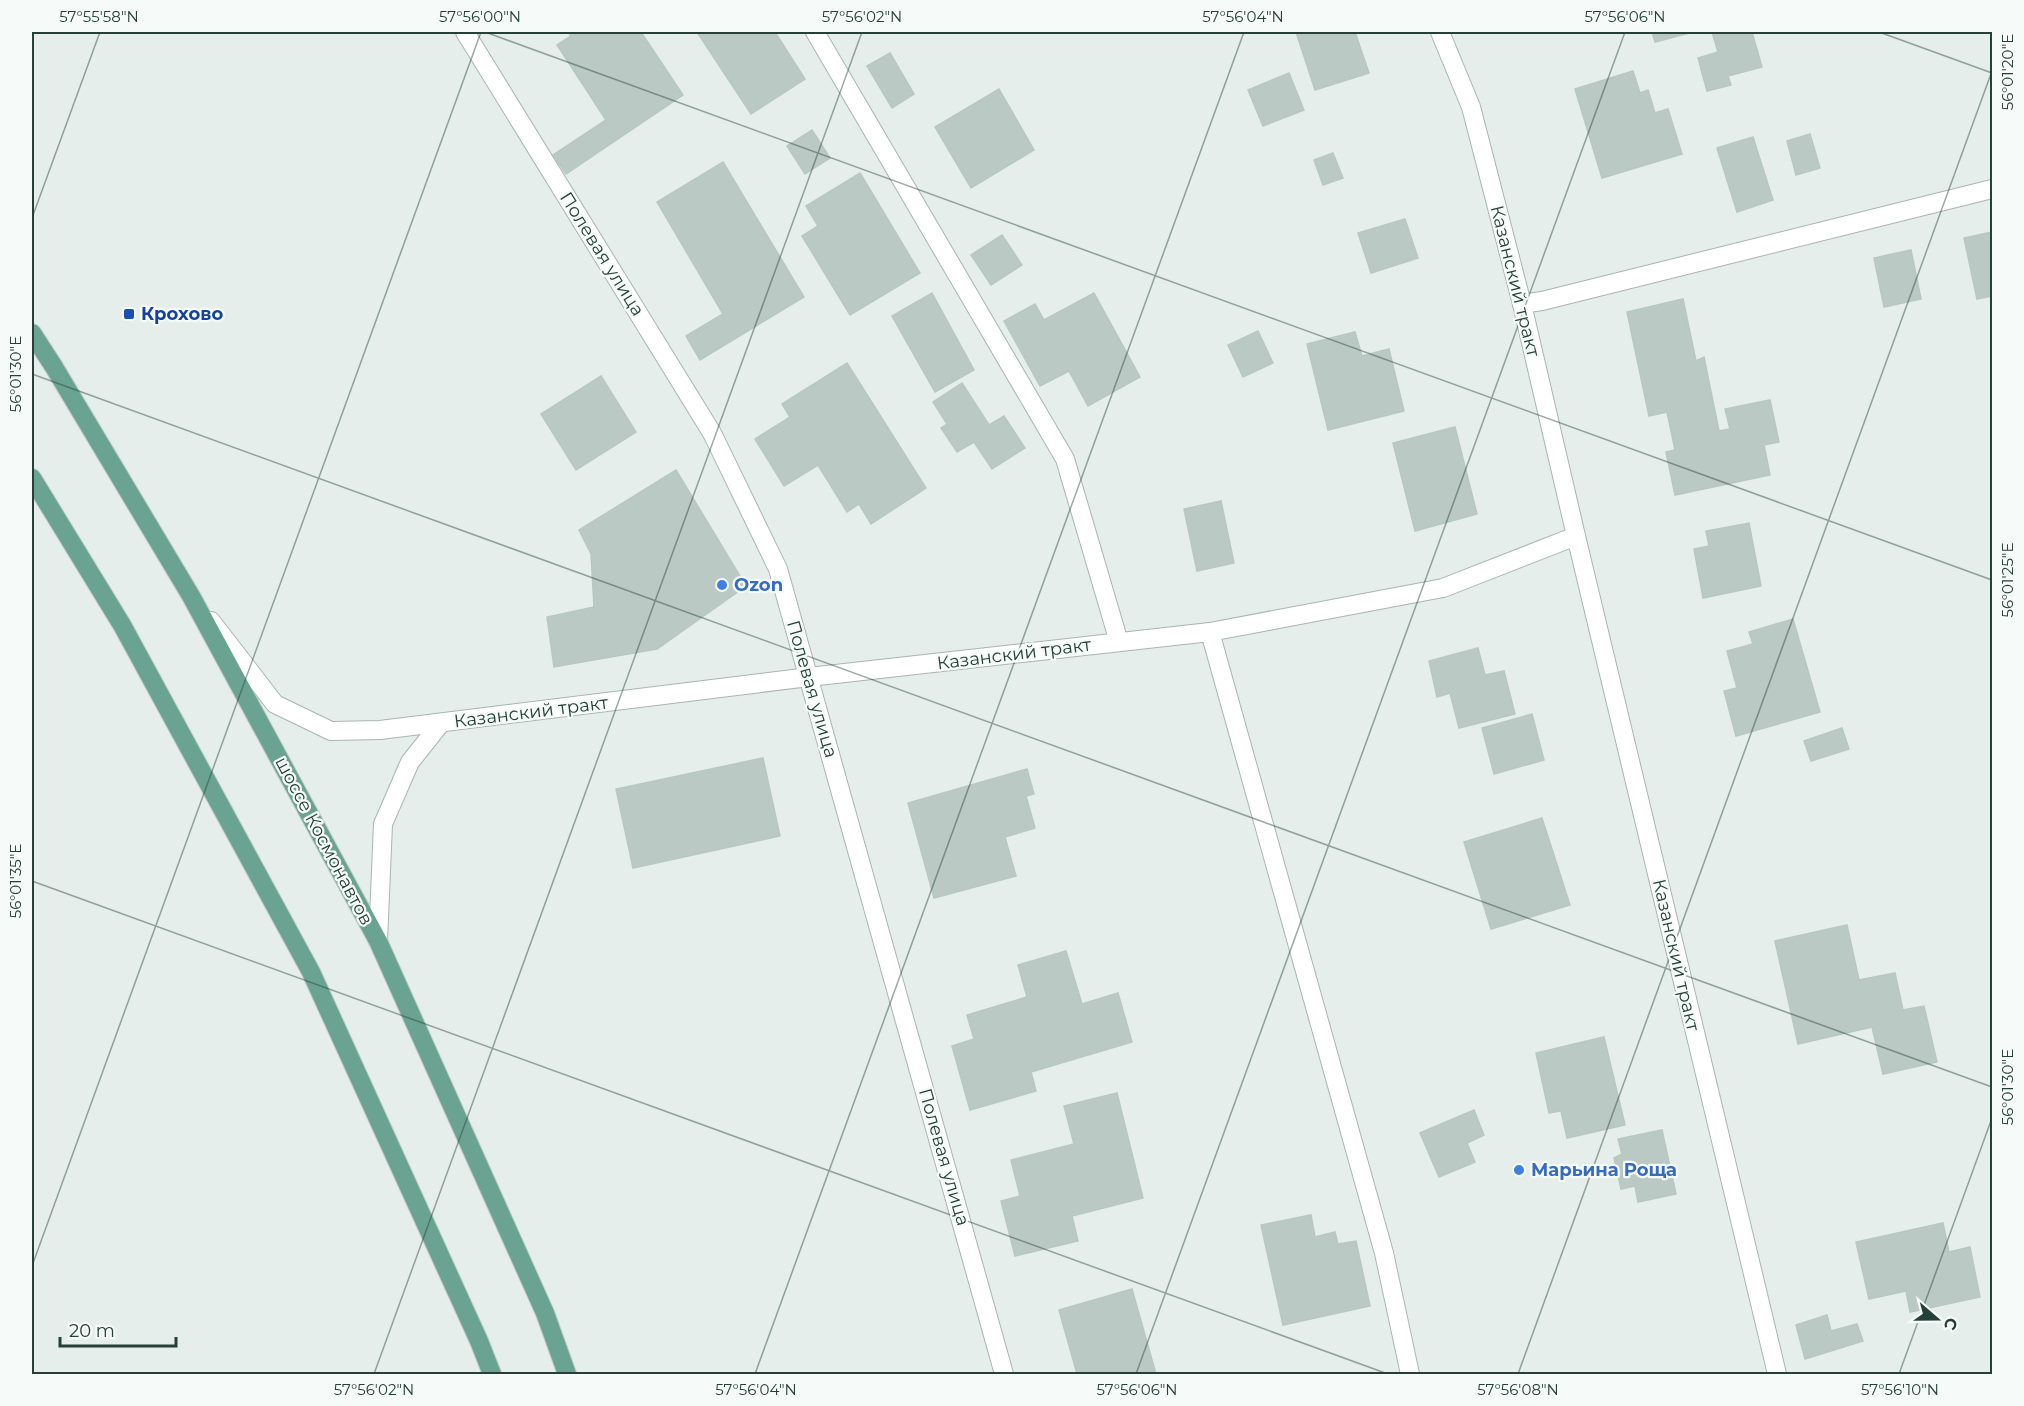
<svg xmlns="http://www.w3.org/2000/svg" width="2024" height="1406" font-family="Montserrat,sans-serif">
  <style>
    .building { fill: #bac9c3; stroke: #b8c8c1; stroke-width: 1.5 }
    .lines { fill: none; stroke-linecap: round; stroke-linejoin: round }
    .minor-casing { stroke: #a7b6b1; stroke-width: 20 }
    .tertiary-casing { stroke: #a7b6b1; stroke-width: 20 }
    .primary-casing { stroke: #c2cac7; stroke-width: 20 }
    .minor { stroke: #fff; stroke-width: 18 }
    .tertiary { stroke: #fff; stroke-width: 18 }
    .primary { stroke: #6ba392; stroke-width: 18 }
    .ticks { fill: none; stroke: #244038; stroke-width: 1.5; stroke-opacity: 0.45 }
    .transit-dot { fill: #1a4fb4; stroke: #f6faf8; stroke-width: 2 }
    .shop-dot { fill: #3f7fe0; stroke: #f6faf8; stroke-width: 2 }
    .labels { text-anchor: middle; stroke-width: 4.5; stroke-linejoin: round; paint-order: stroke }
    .street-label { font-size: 18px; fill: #244038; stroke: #f6faf8 }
    .transit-label { font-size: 18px; font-weight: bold; fill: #164399; stroke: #f6faf8; text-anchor: start }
    .shop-label { font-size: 18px; font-weight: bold; fill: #366cbe; stroke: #f6faf8; text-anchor: start }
    .neatline { fill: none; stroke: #244038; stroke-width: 2 }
    .ticks-label { font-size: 15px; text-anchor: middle; fill: #244038 }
  </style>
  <rect width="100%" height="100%" fill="#e5eeea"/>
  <g class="building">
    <path d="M 568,32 L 641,32 L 683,95 L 566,174 L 553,155 L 606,120 L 557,45 L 571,36 Z"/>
    <path d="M 697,32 L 775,32 L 805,79 L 751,114 Z"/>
    <path d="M 1296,32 L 1355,32 L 1369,73 L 1315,90 Z"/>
    <path d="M 1652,32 L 1693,32 L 1655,42 Z"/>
    <path d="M 1712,32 L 1752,32 L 1762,67 L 1728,76 L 1731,85 L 1707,91 L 1698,58 L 1718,52 Z"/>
    <path d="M 890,53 L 914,94 L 892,108 L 867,66 Z"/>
    <path d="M 1633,71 L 1640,93 L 1648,90 L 1655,113 L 1668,109 L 1682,154 L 1602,178 L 1575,89 Z"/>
    <path d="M 1289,73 L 1304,110 L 1263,126 L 1248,90 Z"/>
    <path d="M 999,89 L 1034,150 L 971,188 L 935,127 Z"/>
    <path d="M 812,130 L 830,158 L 805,174 L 787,146 Z"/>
    <path d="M 1810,134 L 1820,168 L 1796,175 L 1787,141 Z"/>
    <path d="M 1753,137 L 1773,200 L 1737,212 L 1717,148 Z"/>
    <path d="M 1333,153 L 1343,178 L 1323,185 L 1314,160 Z"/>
    <path d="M 723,162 L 804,297 L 700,360 L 686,336 L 723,314 L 657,202 Z"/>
    <path d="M 860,173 L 920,273 L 850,315 L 802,236 L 818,226 L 806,206 Z"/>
    <path d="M 1405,219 L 1418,258 L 1371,273 L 1358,233 Z"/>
    <path d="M 1992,232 L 1992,296 L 1977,299 L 1964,238 Z"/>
    <path d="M 1002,235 L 1022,265 L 991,285 L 971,255 Z"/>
    <path d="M 1911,250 L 1921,299 L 1884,307 L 1874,258 Z"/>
    <path d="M 932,293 L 974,370 L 935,392 L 892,316 Z"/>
    <path d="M 1094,293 L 1140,377 L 1088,406 L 1069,371 L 1040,386 L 1004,321 L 1035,304 L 1044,320 Z"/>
    <path d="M 1683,299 L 1696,361 L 1704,357 L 1719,431 L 1730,429 L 1725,409 L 1770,400 L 1779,442 L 1764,445 L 1770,475 L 1675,495 L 1666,452 L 1675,450 L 1667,412 L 1649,416 L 1627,312 Z"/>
    <path d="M 1258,331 L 1273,363 L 1243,377 L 1228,345 Z"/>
    <path d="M 1355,332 L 1362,356 L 1389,349 L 1404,411 L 1328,430 L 1307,344 Z"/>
    <path d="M 847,363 L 926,488 L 871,524 L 859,504 L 847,512 L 818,465 L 784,486 L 755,439 L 790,417 L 782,404 Z"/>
    <path d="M 601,376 L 636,432 L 576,470 L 541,414 Z"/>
    <path d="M 962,383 L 989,425 L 1004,416 L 1025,448 L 992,469 L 974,442 L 957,452 L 941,428 L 947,424 L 933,402 Z"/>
    <path d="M 1455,427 L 1477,514 L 1415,531 L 1393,443 Z"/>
    <path d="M 676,470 L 746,586 L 657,649 L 554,667 L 547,617 L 594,607 L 591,554 L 579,530 Z"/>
    <path d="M 1221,501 L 1234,563 L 1197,571 L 1184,509 Z"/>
    <path d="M 1749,523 L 1761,586 L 1703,598 L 1694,549 L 1709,546 L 1706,531 Z"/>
    <path d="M 1793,619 L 1820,712 L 1736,736 L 1724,691 L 1737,688 L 1727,651 L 1753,644 L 1749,632 Z"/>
    <path d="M 1478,648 L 1485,675 L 1504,671 L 1515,714 L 1459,728 L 1450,693 L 1437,697 L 1429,661 Z"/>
    <path d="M 1532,714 L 1544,760 L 1494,774 L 1482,728 Z"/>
    <path d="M 1842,728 L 1849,749 L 1811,761 L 1804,741 Z"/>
    <path d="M 763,758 L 780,836 L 633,868 L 616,789 Z"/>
    <path d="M 1027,769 L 1034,794 L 1026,796 L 1035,828 L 1005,837 L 1016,876 L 934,898 L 908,803 Z"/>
    <path d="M 1542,818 L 1570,905 L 1491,929 L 1464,842 Z"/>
    <path d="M 1847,925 L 1859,980 L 1895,973 L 1903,1010 L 1924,1006 L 1937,1062 L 1883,1074 L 1872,1027 L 1798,1044 L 1775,941 Z"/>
    <path d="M 1066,951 L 1082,1004 L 1118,993 L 1132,1042 L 1031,1072 L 1036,1091 L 970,1110 L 952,1046 L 974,1039 L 967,1015 L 1027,997 L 1018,965 Z"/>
    <path d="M 1604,1037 L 1625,1125 L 1567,1138 L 1561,1111 L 1549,1113 L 1536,1053 Z"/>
    <path d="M 1117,1093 L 1143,1198 L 1072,1216 L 1078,1241 L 1015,1256 L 1001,1201 L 1020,1196 L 1011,1160 L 1074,1144 L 1064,1106 Z"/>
    <path d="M 1474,1110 L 1484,1135 L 1467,1143 L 1475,1162 L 1439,1177 L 1420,1133 Z"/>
    <path d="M 1662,1130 L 1676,1194 L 1638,1202 L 1635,1186 L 1621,1189 L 1614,1158 L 1622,1154 L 1618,1139 Z"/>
    <path d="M 1311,1215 L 1315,1237 L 1335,1232 L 1338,1244 L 1356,1241 L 1370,1306 L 1283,1325 L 1261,1225 Z"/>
    <path d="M 1943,1223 L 1949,1252 L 1970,1247 L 1980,1297 L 1910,1312 L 1906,1291 L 1869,1299 L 1856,1242 Z"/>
    <path d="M 1132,1289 L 1156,1374 L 1077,1374 L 1059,1310 Z"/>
    <path d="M 1827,1315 L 1831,1331 L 1857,1324 L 1863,1341 L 1805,1359 L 1796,1325 Z"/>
  </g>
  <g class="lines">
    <defs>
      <g id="minor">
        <path d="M 465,32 L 712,433 L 778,569 L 1004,1374"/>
        <path d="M 815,32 L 1065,459 L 1119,642"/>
        <path d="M 1522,304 L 1542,301 L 1992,189"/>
        <path d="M 1576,536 L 1777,1374"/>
        <path d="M 1210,632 L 1384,1253 L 1410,1374"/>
      </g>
      <g id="tertiary">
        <path d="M 211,621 L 275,704 L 331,731 L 380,730 L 809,677 L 1210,632 L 1443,588 L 1576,536 L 1522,304 L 1471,107 L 1440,32"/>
        <path d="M 378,941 L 383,824 L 410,762 L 441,723"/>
      </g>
      <g id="primary">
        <path d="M 32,333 L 54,367 L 191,596 L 378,941 L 545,1313 L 567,1374"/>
        <path d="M 32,478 L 122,625 L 311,972 L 479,1341 L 492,1374"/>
      </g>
    </defs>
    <use href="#minor" class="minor-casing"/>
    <use href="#tertiary" class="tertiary-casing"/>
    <use href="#primary" class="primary-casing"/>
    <use href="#minor" class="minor"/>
    <use href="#tertiary" class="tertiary"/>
    <use href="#primary" class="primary"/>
  </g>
  <path class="ticks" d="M 485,32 L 1992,580M 1879,32 L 1992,73M 32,218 L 100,32M 32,374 L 1992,1087M 32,881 L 1388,1374M 32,1266 L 481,32M 374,1374 L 862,32M 755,1374 L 1244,32M 1136,1374 L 1625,32M 1518,1374 L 1992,71M 1899,1374 L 1992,1118"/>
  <rect class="transit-dot" x="123" y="308" width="12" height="12" rx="3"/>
  <g class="shop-dot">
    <circle cx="722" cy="585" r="6"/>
    <circle cx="1519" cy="1170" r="6"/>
  </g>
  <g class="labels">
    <g class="street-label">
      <text transform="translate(602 254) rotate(58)" y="6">Полевая улица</text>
      <text transform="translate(1515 281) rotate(76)" y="6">Казанский тракт</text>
      <text transform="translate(1014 654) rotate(-7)" y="6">Казанский тракт</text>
      <text transform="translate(812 689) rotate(74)" y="6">Полевая улица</text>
      <text transform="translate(531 712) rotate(-7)" y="6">Казанский тракт</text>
      <text transform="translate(324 841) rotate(62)" y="6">шоссе Космонавтов</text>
      <text transform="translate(1676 955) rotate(77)" y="6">Казанский тракт</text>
      <text transform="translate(944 1157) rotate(74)" y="6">Полевая улица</text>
    </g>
    <g class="transit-label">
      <text x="141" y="320">Крохово</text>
    </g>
    <g class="shop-label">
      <text x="734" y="591">Ozon</text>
      <text x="1531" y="1176">Марьина Роща</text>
    </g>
  </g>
  <rect width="2024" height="1406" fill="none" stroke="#f6faf8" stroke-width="66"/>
  <g transform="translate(1937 1319) rotate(110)" stroke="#f6faf8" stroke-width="4.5" paint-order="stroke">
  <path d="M0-4.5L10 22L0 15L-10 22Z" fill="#244038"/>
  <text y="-9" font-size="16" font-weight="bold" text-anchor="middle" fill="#244038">С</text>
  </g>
  <path d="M60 1337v9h116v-9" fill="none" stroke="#244038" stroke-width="3"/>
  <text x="69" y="1337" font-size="18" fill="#244038" stroke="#f6faf8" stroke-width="4.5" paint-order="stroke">20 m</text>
  <rect x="33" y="33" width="1958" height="1340" class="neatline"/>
  <g class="ticks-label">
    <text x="99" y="22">57°55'58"N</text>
    <text x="480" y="22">57°56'00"N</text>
    <text x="862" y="22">57°56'02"N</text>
    <text x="1243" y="22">57°56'04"N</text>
    <text x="1625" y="22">57°56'06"N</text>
    <text transform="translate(2008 72) rotate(-90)" y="5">56°01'20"E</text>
    <text transform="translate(16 374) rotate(-90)" y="5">56°01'30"E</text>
    <text transform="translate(2008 580) rotate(-90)" y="5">56°01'25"E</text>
    <text transform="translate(16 881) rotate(-90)" y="5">56°01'35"E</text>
    <text transform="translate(2008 1087) rotate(-90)" y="5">56°01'30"E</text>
    <text x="374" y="1395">57°56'02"N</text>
    <text x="756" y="1395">57°56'04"N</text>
    <text x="1137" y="1395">57°56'06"N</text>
    <text x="1518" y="1395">57°56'08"N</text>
    <text x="1900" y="1395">57°56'10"N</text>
  </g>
</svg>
